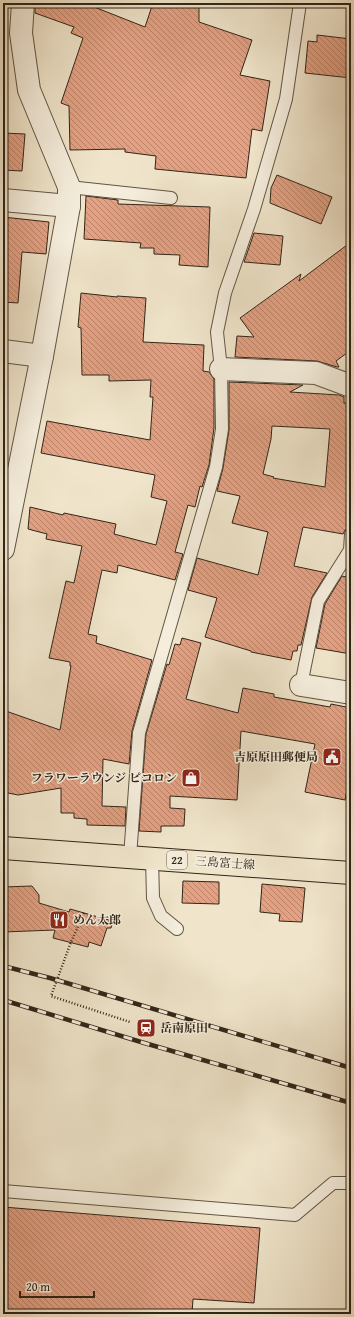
<svg xmlns="http://www.w3.org/2000/svg" width="354" height="1317" font-family="'Gentium Book Plus','Noto Serif JP',serif">
  <style>
    .building { fill: url(#building-back-hatch); stroke: #312518; fill-rule: evenodd }
    .lines { fill: none; stroke-linecap: round; stroke-linejoin: round }
    .service-casing { stroke: #615545; stroke-width: 14 }
    .minor-casing { stroke: #615545; stroke-width: 24 }
    .primary-casing { stroke: #312518; stroke-width: 24 }
    .path { stroke: #312518; stroke-width: 2.5; stroke-dasharray: 1 2; stroke-linecap: butt }
    .service { stroke: #f5eedd; stroke-width: 12 }
    .minor { stroke: #f5eedd; stroke-width: 22 }
    .primary { stroke: #f0e5cb; stroke-width: 22 }
    .rail-casing { stroke: #312518; stroke-width: 4.5 }
    .rail { stroke: #f5eedd; stroke-width: 3; stroke-dasharray: 9; stroke-linecap: butt }
    .labels { text-anchor: middle; stroke-width: 3; stroke-linejoin: round; paint-order: stroke }
    .shield { fill: #f5eedd; stroke: #6c6153; stroke-width: 1 }
    .shield-label { font-size: 11px; font-weight: bold; fill: #312518 }
    .poi-label { font-size: 12px; font-weight: bold; fill: #312518; stroke: #f5eedd; text-anchor: end }
    .street-label { font-size: 12px; fill: #312518; stroke: #f5eedd }
  </style>
  <defs>
    <pattern id="building-back-hatch" width="6" height="6" patternUnits="userSpaceOnUse"><rect width="6" height="6" fill="#e4a183"/><path d="M-1 5l2 2M0 0l6 6M5-1l2 2" fill="none" stroke="#b9836a"/></pattern>
  </defs>
  <rect width="100%" height="100%" fill="#f0e5cb"/>
  <filter id="stains"><feTurbulence type="fractalNoise" baseFrequency=".005" numOctaves="4"/><feColorMatrix values="0 0 0 0 .2 0 0 0 0 .09 0 0 0 0 .02 0 0 0 .5 -.17"/></filter>
  <radialGradient id="worn" r=".72"><stop offset=".6" stop-color="#630" stop-opacity="0"/><stop offset="1" stop-color="#630" stop-opacity=".3"/></radialGradient>
  <g class="building">
    <path d="M 35,3 L 84,3 L 145,27 L 153,3 L 199,3 L 199,22 L 252,40 L 240,75 L 270,81 L 262,131 L 252,129 L 246,178 L 155,169 L 156,156 L 125,152 L 125,149 L 70,150 L 69,106 L 61,103 L 83,38 L 71,33 L 74,27 L 35,13 Z"/>
    <path d="M 317,35 L 351,39 L 351,78 L 305,73 L 308,41 L 317,42 Z"/>
    <path d="M 3,133 L 25,134 L 22,171 L 3,170 Z"/>
    <path d="M 277,175 L 332,197 L 321,224 L 270,203 L 271,188 Z"/>
    <path d="M 86,196 L 118,200 L 118,204 L 210,207 L 208,267 L 179,265 L 180,255 L 154,254 L 154,248 L 140,248 L 141,243 L 84,239 Z"/>
    <path d="M 3,217 L 49,222 L 46,254 L 22,252 L 18,303 L 3,302 Z"/>
    <path d="M 254,233 L 283,236 L 280,265 L 244,262 Z"/>
    <path d="M 351,242 L 351,350 L 336,361 L 339,367 L 337,367 L 317,361 L 235,357 L 237,336 L 254,337 L 240,318 L 301,274 L 299,281 Z"/>
    <path d="M 81,293 L 117,297 L 117,296 L 146,298 L 143,342 L 204,345 L 203,371 L 209,372 L 214,379 L 214,428 L 209,465 L 202,487 L 200,486 L 195,507 L 188,505 L 175,552 L 183,554 L 175,580 L 118,565 L 117,573 L 102,570 L 88,634 L 97,636 L 96,643 L 152,660 L 132,731 L 129,764 L 103,759 L 102,806 L 126,807 L 125,826 L 87,825 L 87,819 L 74,818 L 74,813 L 61,813 L 61,788 L 18,795 L 3,792 L 3,710 L 60,730 L 71,666 L 70,666 L 70,662 L 49,658 L 66,581 L 74,583 L 82,546 L 46,539 L 47,534 L 28,529 L 30,507 L 63,515 L 64,513 L 116,524 L 114,534 L 156,545 L 167,501 L 151,497 L 155,475 L 41,453 L 47,421 L 150,440 L 153,397 L 150,397 L 151,380 L 109,381 L 109,375 L 82,375 L 81,328 L 78,327 Z"/>
    <path d="M 229,382 L 303,385 L 290,392 L 339,395 L 344,397 L 344,403 L 351,403 L 351,527 L 345,530 L 343,534 L 303,527 L 294,566 L 327,573 L 312,597 L 301,645 L 298,645 L 297,651 L 293,651 L 291,660 L 251,652 L 251,651 L 205,637 L 217,598 L 188,590 L 197,558 L 258,575 L 268,532 L 232,523 L 240,496 L 217,491 L 223,468 L 229,430 ZM 272,426 L 330,429 L 325,487 L 273,478 L 274,477 L 263,474 L 271,439 Z"/>
    <path d="M 342,576 L 351,578 L 351,654 L 316,648 L 325,604 Z"/>
    <path d="M 182,638 L 201,643 L 186,699 L 238,713 L 243,688 L 274,694 L 274,697 L 330,707 L 331,704 L 351,708 L 351,770 L 345,800 L 305,792 L 315,744 L 241,731 L 237,800 L 170,796 L 170,808 L 185,809 L 184,826 L 161,826 L 161,832 L 139,831 L 146,734 L 167,664 L 169,665 L 175,644 L 180,645 Z"/>
    <path d="M 183,881 L 219,882 L 219,904 L 182,903 Z"/>
    <path d="M 262,884 L 305,888 L 302,922 L 279,921 L 280,914 L 260,912 Z"/>
    <path d="M 32,886 L 39,895 L 39,903 L 69,912 L 70,909 L 109,920 L 108,923 L 112,924 L 111,928 L 107,928 L 101,946 L 89,942 L 88,947 L 53,938 L 55,930 L 3,932 L 3,887 Z"/>
    <path d="M 3,1207 L 260,1228 L 254,1303 L 193,1299 L 192,1314 L 3,1314 Z"/>
  </g>
  <g class="lines">
    <defs>
      <g id="service">
        <path d="M 69,187 L 171,198"/>
        <path d="M 301,685 L 318,601 L 350,550 L 351,534"/>
        <path d="M 130,857 L 139,733 L 216,467 L 222,429 L 221,369 L 217,332 L 225,293 L 254,209 L 286,99 L 300,3"/>
        <path d="M 152,858 L 153,898 L 161,916 L 177,929"/>
        <path d="M 3,1191 L 295,1215 L 333,1183 L 351,1183"/>
      </g>
      <g id="minor">
        <path d="M 3,200 L 69,206"/>
        <path d="M 3,351 L 42,356"/>
        <path d="M 221,369 L 316,373 L 351,386"/>
        <path d="M 3,549 L 42,356 L 69,206 L 69,187 L 29,90 L 21,33 L 23,3"/>
        <path d="M 301,685 L 351,693"/>
      </g>
      <path id="primary" d="M 3,848 L 351,873"/>
    </defs>
    <use href="#service" class="service-casing"/>
    <use href="#minor" class="minor-casing"/>
    <use href="#primary" class="primary-casing"/>
    <path class="path" d="M 84,913 L 71,942 L 51,996 L 130,1022"/>
    <use href="#service" class="service"/>
    <use href="#minor" class="minor"/>
    <use href="#primary" class="primary"/>
    <defs>
      <g id="rail">
        <path d="M 3,966 L 50,978 L 351,1068"/>
        <path d="M 3,1000 L 141,1042 L 351,1103"/>
      </g>
    </defs>
    <use href="#rail" class="rail-casing"/>
    <use href="#rail" class="rail"/>
  </g>
  <defs>
    <symbol id="civic-square" viewBox="-11 -11 22 22"><rect x="-9" y="-9" width="18" height="18" rx="4" fill="#8f2418" stroke="#f5eedd"/><path d="M-.6-6.5H3V-4.5H.6V-3L4-1V1h2V6H-6V1h2V-1L-.6-3ZM-1.2 2.5V6h2.4V2.5Z" fill="#fff"/></symbol>
    <symbol id="shop-square" viewBox="-11 -11 22 22"><rect x="-9" y="-9" width="18" height="18" rx="4" fill="#8f2418" stroke="#f5eedd"/><path d="M-5-2.5h2.3a2.7 3.5 0 0 1 5.4 0H5L5.5 6h-11ZM-1.5-2.5h3a1.5 2.3 0 0 0-3 0Z" fill="#fff"/></symbol>
    <symbol id="restaurant-square" viewBox="-11 -11 22 22"><rect x="-9" y="-9" width="18" height="18" rx="4" fill="#8f2418" stroke="#f5eedd"/><path d="M-5-6h1v4h1v-4h1v4h1v-4h1v5L-1.5 .5V6h-2V.5L-5-1ZM5-6V6H3V1.5H1.5Q1.5-4 5-6Z" fill="#fff"/></symbol>
    <symbol id="station-square" viewBox="-11 -11 22 22"><rect x="-9" y="-9" width="18" height="18" rx="4" fill="#8f2418" stroke="#f5eedd"/><path d="M-3-6H3Q5-6 5-4V2Q5 4 3 4L4.5 6H3L1.5 4h-3L-3 6H-4.5L-3 4Q-5 4-5 2V-4Q-5-6-3-6ZM-3.5-4v3h7v-3ZM-3.5 1v1.5H-2V1ZM2 1v1.5H3.5V1Z" fill="#fff"/></symbol>
  </defs>
  <g fill-rule="evenodd">
    <use href="#civic-square" x="321" y="746" width="22" height="22"/>
    <use href="#shop-square" x="180" y="767" width="22" height="22"/>
    <use href="#restaurant-square" x="48" y="909" width="22" height="22"/>
    <use href="#station-square" x="135" y="1017" width="22" height="22"/>
  </g>
  <g class="labels">
    <rect class="shield" x="167" y="851" width="20" height="18" rx="3"/>
    <g class="shield-label">
      <text x="177" y="864">22</text>
    </g>
    <g class="poi-label">
      <text x="318" y="761">吉原原田郵便局</text>
      <text x="177" y="782">フラワーラウンジ ピコロン</text>
      <text x="73" y="924" text-anchor="start">めん太郎</text>
      <text x="160" y="1032" text-anchor="start">岳南原田</text>
    </g>
    <g class="street-label">
      <text transform="translate(225 863) rotate(4)" y="4">三島富士線</text>
    </g>
  </g>
  <rect width="354" height="1317" fill="none" stroke="#f0e5cb" stroke-width="16"/>
  <rect x="4" y="4" width="346" height="1309" fill="none" stroke="#312518" stroke-width="2"/>
  <rect x="8" y="8" width="338" height="1301" fill="none" stroke="#312518"/>
  <path d="M20 1291v6h74v-6" fill="none" stroke="#312518" stroke-width="2"/>
  <text x="26" y="1291" font-size="12" fill="#312518" stroke="#f5eedd" stroke-width="3" paint-order="stroke">20 m</text>
  <rect width="100%" height="100%" filter="url(#stains)"/>
  <rect width="100%" height="100%" fill="url(#worn)"/>
</svg>
